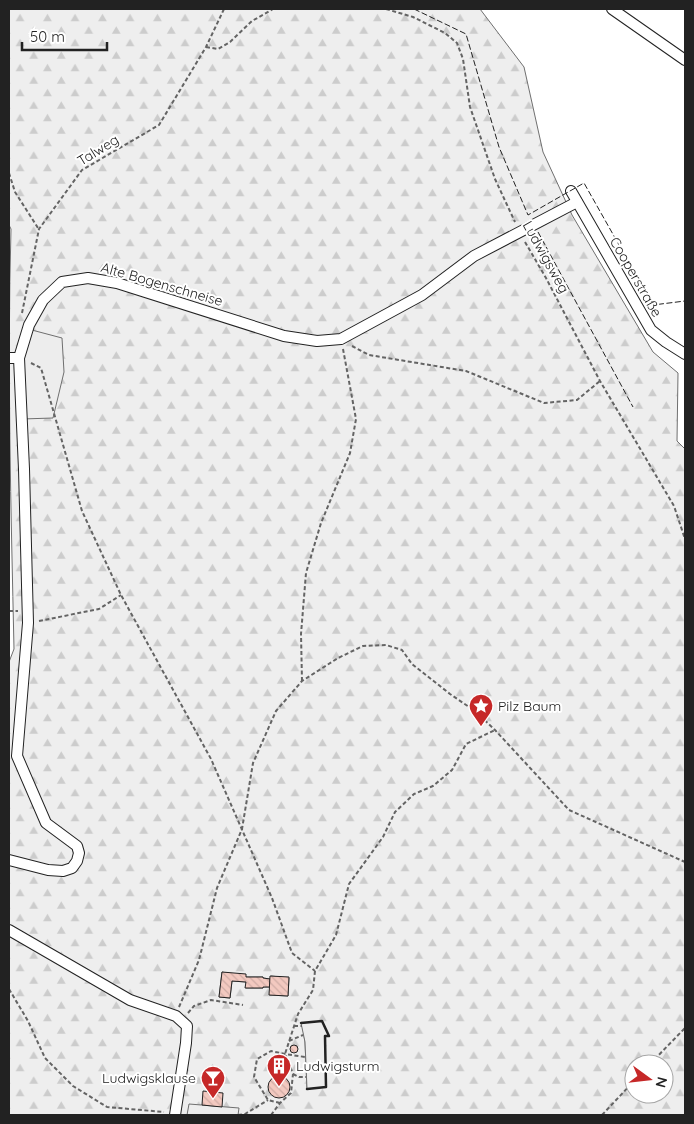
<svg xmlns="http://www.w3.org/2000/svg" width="694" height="1124" font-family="Quicksand,sans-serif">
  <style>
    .forest { fill: url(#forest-firs); stroke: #6f6f6f; fill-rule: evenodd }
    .parking { fill: #ededed; stroke: #6f6f6f }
    .building { fill: url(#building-back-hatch); stroke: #222 }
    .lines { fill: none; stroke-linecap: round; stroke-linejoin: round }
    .minor-casing { stroke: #222; stroke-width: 12 }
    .path { stroke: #646464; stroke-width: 2; stroke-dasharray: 4 2.5; stroke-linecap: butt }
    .minor { stroke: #fff; stroke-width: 10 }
    .fence { stroke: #222; stroke-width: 1; stroke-dasharray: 6 2.5; stroke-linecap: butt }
    .wall { stroke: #222; stroke-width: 2.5 }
    .labels { text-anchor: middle; stroke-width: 4; stroke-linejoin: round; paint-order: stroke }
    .street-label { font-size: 14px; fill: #222; stroke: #fff }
    .poi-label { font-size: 14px; fill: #222; stroke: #fff; text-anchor: start }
  </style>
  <defs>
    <pattern id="forest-firs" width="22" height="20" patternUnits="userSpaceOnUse" patternTransform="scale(1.25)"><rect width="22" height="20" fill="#eee"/><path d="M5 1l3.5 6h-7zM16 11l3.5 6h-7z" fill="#ccc"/></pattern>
    <pattern id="building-back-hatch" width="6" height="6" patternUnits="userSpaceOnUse" patternTransform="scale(1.25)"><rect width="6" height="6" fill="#f3c9c0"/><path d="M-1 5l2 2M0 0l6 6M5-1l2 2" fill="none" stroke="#d0aca5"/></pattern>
  </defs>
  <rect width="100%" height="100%" fill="#fff"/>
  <path class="forest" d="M 9,9 L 480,9 L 524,67 L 543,152 L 572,215 L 653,352 L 678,373 L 677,441 L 685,449 L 685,1115 L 9,1115 L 9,662 L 14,649 C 11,509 7,369 11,229 L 9,225 ZM 222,972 L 246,977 L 263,977 L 263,978 L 270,979 L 271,976 L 289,978 L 288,996 L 270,995 L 270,987 L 263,987 L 263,988 L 246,988 L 246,982 L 232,981 L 230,998 L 219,997 ZM 302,1023 L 325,1036 L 326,1086 L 307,1089 L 305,1042 ZM 634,1064 L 664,1064 L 664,1094 L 634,1094 Z"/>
  <g class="parking">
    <path d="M 28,329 L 62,338 L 64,372 L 53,418 L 22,419 L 19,358 Z"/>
    <path d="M 322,1021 L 329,1036 L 325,1036 L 326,1087 L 307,1089 L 305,1042 L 301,1023 Z"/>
    <path d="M 189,1104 L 239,1108 L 238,1115 L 187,1115 Z"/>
  </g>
  <g class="building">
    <path d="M 222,972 L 246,974 L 246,977 L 263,977 L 263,978 L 270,979 L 270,987 L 263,987 L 263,988 L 245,988 L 246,982 L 232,981 L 230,998 L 219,997 Z"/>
    <path d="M 270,976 L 289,977 L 288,996 L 269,995 Z"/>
    <circle cx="294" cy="1049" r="4"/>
    <circle cx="279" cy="1087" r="11"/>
    <path d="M 203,1091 L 223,1093 L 222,1107 L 202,1105 Z"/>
  </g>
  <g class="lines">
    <defs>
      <g id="minor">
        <path d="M 612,9 L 685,60"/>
        <path d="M 571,191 L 651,330 L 666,342 L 685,354"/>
        <path d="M 9,358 L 19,358"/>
        <path d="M 9,860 L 48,870 L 63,871 L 72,868 L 77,861 L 79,853 L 77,846 L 46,823 L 17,756 L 28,623 L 24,469 L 19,358 L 29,325 L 43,300 L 62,282 L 88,278 L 117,283 L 284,336 L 317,341 L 341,339 L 422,295 L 474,256 L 577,202"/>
        <path d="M 9,930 L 130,1000 L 176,1016 L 187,1026 L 186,1043 L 175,1115"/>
      </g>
    </defs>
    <use href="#minor" class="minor-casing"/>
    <g class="path">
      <path d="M 386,9 L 413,17 L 445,33 L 457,43 L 463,59 L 470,107 L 495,179 L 515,222"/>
      <path d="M 206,47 L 218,49 L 230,42 L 252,21 L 273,9"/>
      <path d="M 9,173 L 15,192 L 38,228"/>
      <path d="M 525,242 L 546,278 L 600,381 L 674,506 L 685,539"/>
      <path d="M 22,313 L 39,229 L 82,170 L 159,125 L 206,47 L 224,9"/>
      <path d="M 352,346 L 369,355 L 466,371 L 544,403 L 577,400 L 600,381"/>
      <path d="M 31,363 L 41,368 L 82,511 L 121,595 L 211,759 L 272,898 L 292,953 L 315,971"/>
      <path d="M 9,611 L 18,611"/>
      <path d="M 39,621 L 99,609 L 121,595"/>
      <path d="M 302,681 L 301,634 L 306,573 L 321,523 L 350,453 L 356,419 L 343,349"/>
      <path d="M 9,989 L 28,1021 L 45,1058 L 73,1086 L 107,1107 L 164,1112"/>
      <path d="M 179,1007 L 199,960 L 217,888 L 242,829 L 253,763 L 276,711 L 302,681 L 338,658 L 363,646 L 386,645 L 402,650 L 412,664 L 450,694 L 475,711 L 495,730 L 569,810 L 685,862"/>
      <path d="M 188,1013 L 194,1006 L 211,1000 L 243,1005"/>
      <path d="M 294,1026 L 302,1026"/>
      <path d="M 289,1041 L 303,1035"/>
      <path d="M 650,1064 L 685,1028"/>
      <path d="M 293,1074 L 299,1077 L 306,1077"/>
      <path d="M 280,1103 L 268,1100 L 254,1077 L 257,1059 L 271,1051 L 285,1054 L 305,1057"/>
      <path d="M 238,1115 L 245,1114 L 268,1100"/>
      <path d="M 271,1115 L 280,1103 L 291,1093 L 293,1074 L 285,1054 L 298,1014 L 313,990 L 315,971 L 336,935 L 349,884 L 383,837 L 395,812 L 414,794 L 433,786 L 452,770 L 466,744 L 495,730"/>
      <path d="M 602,1115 L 634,1081"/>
    </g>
    <use href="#minor" class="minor"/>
    <g class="fence">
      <path d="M 414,9 L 466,34 L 499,147 L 528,215 L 584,183 L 653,305 L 685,301"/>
      <path d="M 538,232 L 633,407"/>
    </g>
    <path class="wall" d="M 301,1023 L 322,1021 L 329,1036 L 325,1036 L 326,1087 L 307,1089"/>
  </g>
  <defs>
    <symbol id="sight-pin" viewBox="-11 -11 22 30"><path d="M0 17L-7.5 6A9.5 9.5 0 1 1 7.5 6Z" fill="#c62828" stroke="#fff"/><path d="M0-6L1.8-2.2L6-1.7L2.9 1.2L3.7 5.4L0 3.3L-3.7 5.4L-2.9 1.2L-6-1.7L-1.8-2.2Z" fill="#fff"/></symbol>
    <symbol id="building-pin" viewBox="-11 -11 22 30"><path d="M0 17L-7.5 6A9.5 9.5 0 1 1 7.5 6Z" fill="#c62828" stroke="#fff"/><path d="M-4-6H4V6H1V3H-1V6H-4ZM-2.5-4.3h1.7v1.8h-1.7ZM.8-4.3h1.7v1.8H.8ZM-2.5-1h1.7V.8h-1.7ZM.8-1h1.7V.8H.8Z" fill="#fff"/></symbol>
    <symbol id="bar-pin" viewBox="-11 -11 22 30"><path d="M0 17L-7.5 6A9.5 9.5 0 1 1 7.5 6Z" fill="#c62828" stroke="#fff"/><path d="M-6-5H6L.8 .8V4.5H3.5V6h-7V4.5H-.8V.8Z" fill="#fff"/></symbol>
  </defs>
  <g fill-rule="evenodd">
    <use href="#sight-pin" x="467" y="692" width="28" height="38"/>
    <use href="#building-pin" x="265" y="1052" width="28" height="38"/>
    <use href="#bar-pin" x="199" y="1064" width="28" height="38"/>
  </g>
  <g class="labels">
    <g class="street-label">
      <text transform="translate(98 150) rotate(-32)" y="5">Talweg</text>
      <text transform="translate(546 257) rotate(61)" y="5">Ludwigsweg</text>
      <text transform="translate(636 277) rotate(60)" y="5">Cooperstraße</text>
      <text transform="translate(162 284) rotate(16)" y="5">Alte Bogenschneise</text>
    </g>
    <g class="poi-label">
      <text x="498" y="711">Pilz Baum</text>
      <text x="296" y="1071">Ludwigsturm</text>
      <text x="196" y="1083" text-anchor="end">Ludwigsklause</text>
    </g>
  </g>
  <rect width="694" height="1124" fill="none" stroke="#222222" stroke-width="20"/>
  <g transform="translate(649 1079) rotate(105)"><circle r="24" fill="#ffffff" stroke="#a7a7a7"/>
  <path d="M0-4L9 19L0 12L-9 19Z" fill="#c62828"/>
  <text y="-8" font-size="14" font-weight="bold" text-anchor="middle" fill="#222222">N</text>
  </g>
  <path d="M22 42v8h85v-8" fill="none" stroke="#222222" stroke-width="2.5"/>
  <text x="30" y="42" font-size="15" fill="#222222" stroke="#ffffff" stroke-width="4" paint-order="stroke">50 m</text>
</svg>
